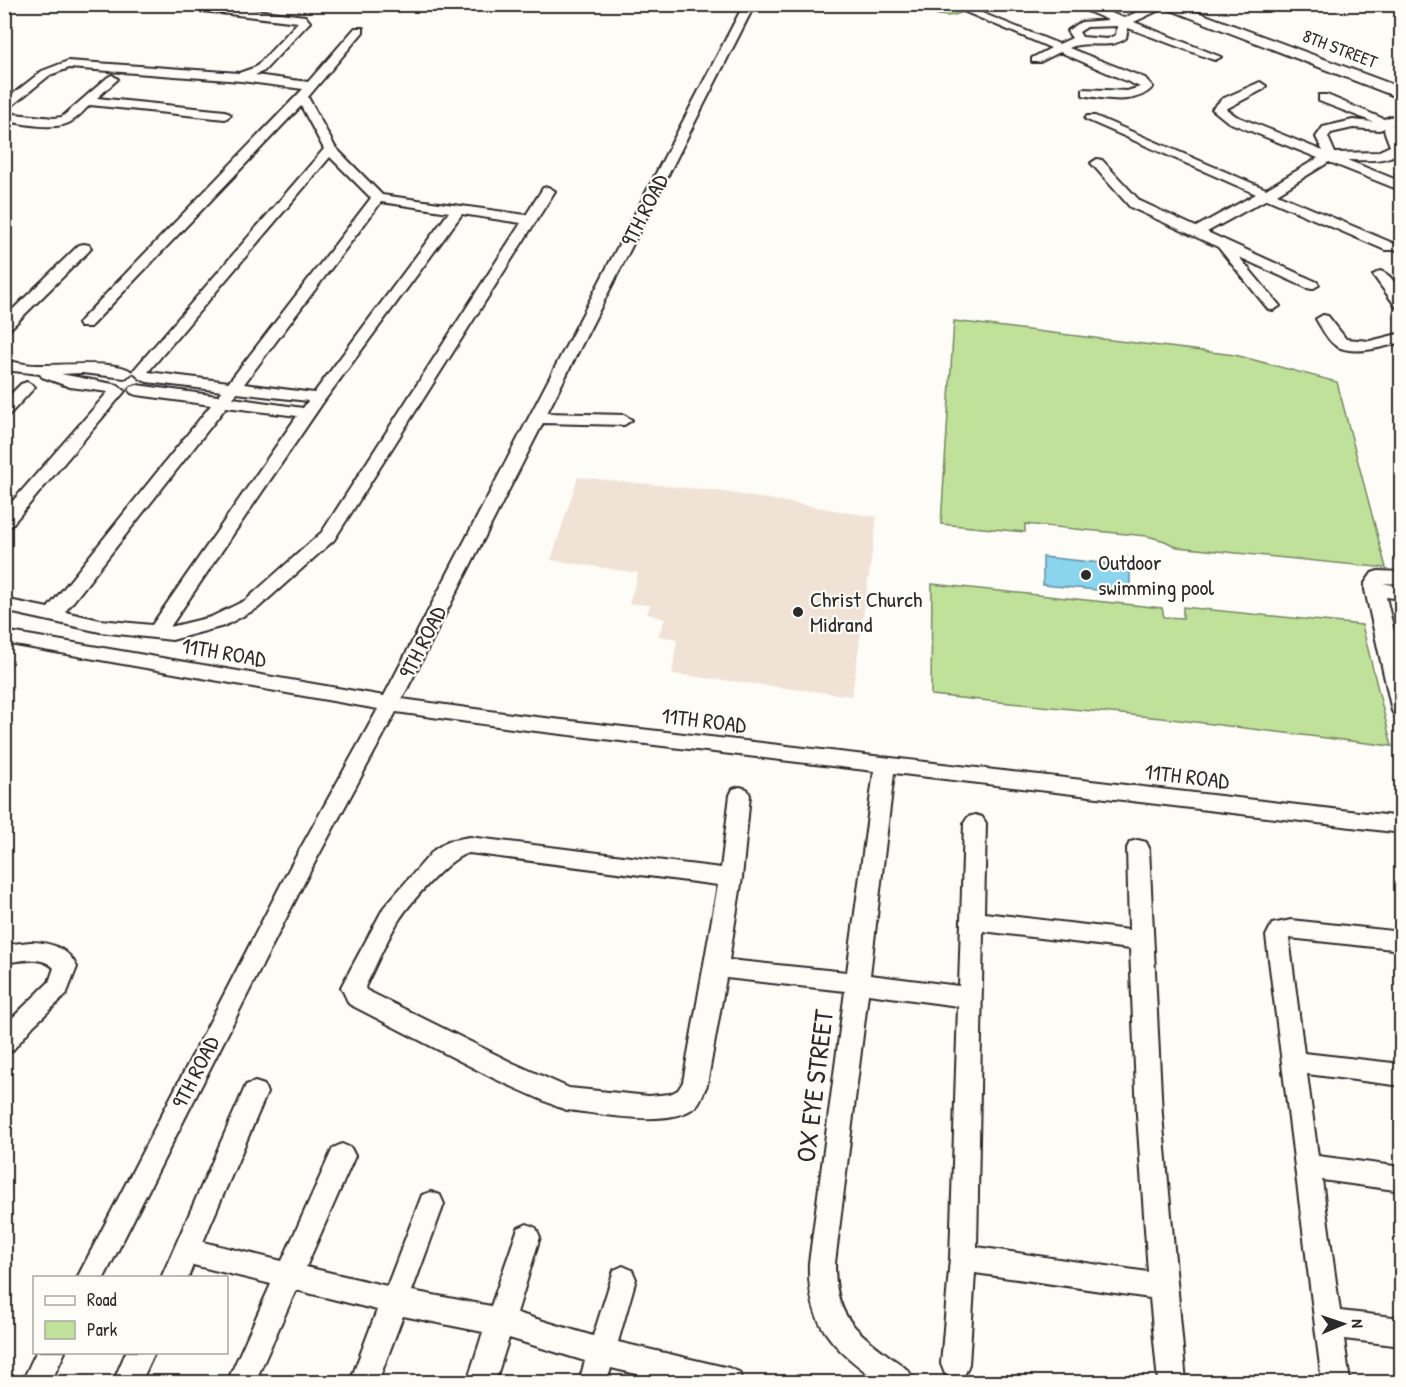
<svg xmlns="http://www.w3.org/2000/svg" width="1406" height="1387" font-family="'Patrick Hand',sans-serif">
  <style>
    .built { fill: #f1e2d6 }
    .green { fill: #c0e19a; stroke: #768662; stroke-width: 1.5 }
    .water { fill: #8bd4ed; stroke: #65909f; stroke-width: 1.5 }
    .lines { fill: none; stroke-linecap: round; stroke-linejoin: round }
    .minor-casing { stroke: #2b2b2b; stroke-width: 4 }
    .tertiary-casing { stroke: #2b2b2b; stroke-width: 4 }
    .minor { fill: #fdfcf7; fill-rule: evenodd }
    .tertiary { fill: #fdfcf7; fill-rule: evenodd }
    .poi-dot { fill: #2b2b2b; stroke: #fdfcf7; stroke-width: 2 }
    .labels { text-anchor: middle; stroke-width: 4.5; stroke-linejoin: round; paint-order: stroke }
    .far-street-label { font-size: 18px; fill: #2b2b2b; stroke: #fdfcf7 }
    .street-label { font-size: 22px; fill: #2b2b2b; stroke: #fdfcf7 }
    .poi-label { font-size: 22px; fill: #2b2b2b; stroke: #fdfcf7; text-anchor: start }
    .near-street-label { font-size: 27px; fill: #2b2b2b; stroke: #fdfcf7 }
  </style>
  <rect width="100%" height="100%" fill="#fdfcf7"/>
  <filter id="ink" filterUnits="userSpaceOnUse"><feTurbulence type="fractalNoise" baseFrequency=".0167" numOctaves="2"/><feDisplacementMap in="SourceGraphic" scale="12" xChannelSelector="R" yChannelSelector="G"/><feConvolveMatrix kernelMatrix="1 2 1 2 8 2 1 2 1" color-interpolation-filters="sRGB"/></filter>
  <g filter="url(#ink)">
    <path class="built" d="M 578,477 L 718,491 L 877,517 L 852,696 L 672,674 L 677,639 L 658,636 L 665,619 L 647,614 L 650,605 L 629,604 L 638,573 L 551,560 Z"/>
    <g class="green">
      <path d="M 860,5 L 979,5 C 963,12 949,21 931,12 Z"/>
      <path d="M 954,321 L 1235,355 L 1337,382 L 1386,568 L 1177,547 L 1165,541 L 1147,536 L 1025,524 L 1025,532 L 941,524 Z"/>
      <path d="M 932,584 L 1162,608 L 1164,617 L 1183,618 L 1183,607 L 1362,625 L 1392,746 L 1171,719 L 931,695 Z"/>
    </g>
    <path class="water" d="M 1043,557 L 1130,566 L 1130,593 L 1043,585 Z"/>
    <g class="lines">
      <defs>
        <g id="minor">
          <path d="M 163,4 L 206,4 L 305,16 L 310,22 L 308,24 L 264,71 L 255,75 L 308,82 L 355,28 L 363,28 L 363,32 L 308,97 L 335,147 L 382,195 L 526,215 L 543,188 L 548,187 L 555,191 L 334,540 L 258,608 L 224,626 L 172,640 L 100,632 L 4,611 L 4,599 L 48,608 L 211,405 L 137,395 L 131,393 L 129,390 L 131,387 L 137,385 L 218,396 L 222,391 L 147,382 L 142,380 L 132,372 L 324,149 L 301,106 L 90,327 L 80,327 L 78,324 L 80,321 L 303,89 L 241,81 L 69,68 L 50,75 L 4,112 L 4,101 L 42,71 L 68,61 L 239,73 L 256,67 L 298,22 L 168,7 ZM 330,157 L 371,198 L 229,382 L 148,372 ZM 381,202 L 449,212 L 314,393 L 244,384 ZM 462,214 L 521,223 L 322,532 L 246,600 L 211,617 L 170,627 L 324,401 ZM 237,393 L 308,401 L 303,408 L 233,398 ZM 226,407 L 297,416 L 152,625 L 100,620 L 65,612 Z"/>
          <path d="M 393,4 L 472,4 L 444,12 L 398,7 Z"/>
          <path d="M 744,4 L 755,4 L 547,413 L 624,415 L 632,420 L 624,425 L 543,423 L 402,699 L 519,715 L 1402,817 L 1402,833 L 894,773 L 870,975 L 959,986 L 964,823 L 968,817 L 975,815 L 982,817 L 986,823 L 984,913 L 1129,930 L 1127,848 L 1130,842 L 1138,840 L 1146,842 L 1149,848 L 1162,1115 L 1186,1382 L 1158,1382 L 1150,1298 L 975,1273 L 969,1364 L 965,1374 L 955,1378 L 945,1374 L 941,1364 L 950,1258 L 958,1006 L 868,994 L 835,1263 C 835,1314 850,1326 889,1356 C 900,1364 910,1369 915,1382 L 879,1382 C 832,1347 807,1325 809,1263 L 845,991 L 726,978 L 707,1085 C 704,1091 701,1101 696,1106 C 671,1129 598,1113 567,1110 L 558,1107 L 495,1079 L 349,1004 L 341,987 L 384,907 L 434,850 L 448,841 L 469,837 L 721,868 L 730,795 L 733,789 L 740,787 L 747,789 L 750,795 L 742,878 L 729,960 L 847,972 L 874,771 L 519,729 L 396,712 L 307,877 L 104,1278 L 77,1278 L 289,869 L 378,709 L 4,643 L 4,631 L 384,696 ZM 469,853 L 718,885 L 683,1082 L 678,1090 L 670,1094 L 649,1096 L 569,1088 L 513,1063 L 366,990 L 365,987 C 376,965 386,941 399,920 C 410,903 450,856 469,853 ZM 983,931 L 1130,949 L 1137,1115 L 1148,1272 L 977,1247 Z"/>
          <path d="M 1071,4 L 1087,4 L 1124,18 L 1154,4 L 1167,4 L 1166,7 L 1134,22 L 1221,57 L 1215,60 L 1211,59 L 1128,28 L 1126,38 C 1108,51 1088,39 1069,48 L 1145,78 L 1153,87 C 1137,105 1108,99 1087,96 L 1083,95 L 1083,89 L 1127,91 L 1140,87 L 1060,52 L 1040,62 L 1032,62 L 1032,58 L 1051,48 L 963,11 L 968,8 L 972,9 L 1059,44 L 1072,38 L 1067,31 L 1081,22 L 1108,20 ZM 1117,26 L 1116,35 L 1107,39 L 1082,37 L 1079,32 L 1087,27 Z"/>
          <path d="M 112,75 L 118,79 L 97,98 L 225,111 L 231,115 L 225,119 L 90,105 C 84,110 79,117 72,121 C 56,132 23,123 4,121 L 4,113 L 54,118 L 62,117 L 108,77 Z"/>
          <path d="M 1260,82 L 1266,86 L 1264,89 L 1226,109 L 1236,116 L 1323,151 L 1316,137 L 1323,127 L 1353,120 L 1373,122 L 1319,101 L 1319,95 L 1327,95 L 1384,119 L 1402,113 L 1402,120 L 1389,126 L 1402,121 L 1402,130 L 1397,132 L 1402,150 C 1388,163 1364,160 1347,160 L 1402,182 L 1402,191 L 1329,162 L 1277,194 L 1395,244 L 1397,247 L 1395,250 L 1385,250 L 1267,199 L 1207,232 L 1317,282 L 1319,285 L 1312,289 L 1307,288 L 1239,257 L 1280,306 L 1273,310 L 1268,309 L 1218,247 L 1130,207 L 1091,163 L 1097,159 L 1102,160 L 1140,201 L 1196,227 L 1256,194 L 1085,119 L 1087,116 L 1095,116 L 1266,189 L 1318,158 L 1228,122 L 1212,109 L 1222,99 ZM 1353,128 L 1379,130 L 1385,128 L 1384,130 L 1390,146 L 1377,152 L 1335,153 L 1328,137 L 1331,133 Z"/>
          <path d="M 84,244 L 89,245 L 91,248 L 89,251 L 9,330 L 4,331 L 4,318 L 79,245 Z"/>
          <path d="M 1380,271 C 1395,275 1402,296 1402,309 L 1397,308 L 1373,275 Z"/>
          <path d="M 1323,315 L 1328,316 L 1346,339 L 1370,341 L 1402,333 L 1402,342 C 1383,347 1354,356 1336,346 C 1327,340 1321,327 1316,319 Z"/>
          <path d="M 4,360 C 15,362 26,365 37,365 C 56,366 121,359 133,373 L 125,378 L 82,373 L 61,374 L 118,385 L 125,391 L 10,527 L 4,528 L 4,511 L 108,392 L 70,387 L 42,377 L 40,374 L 4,370 Z"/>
          <path d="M 27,382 L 35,387 L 10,414 L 4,416 L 4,401 L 21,384 Z"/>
          <path d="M 1378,571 L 1402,572 L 1402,584 L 1383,583 L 1402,587 L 1402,599 L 1386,597 L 1402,665 L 1402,718 L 1395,716 L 1392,711 L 1365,590 L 1365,583 L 1372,573 Z"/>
          <path d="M 1291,920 L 1402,932 L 1402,950 L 1289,938 L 1304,1053 L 1402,1064 L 1402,1086 L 1307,1074 L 1318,1156 L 1402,1167 L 1402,1191 L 1322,1180 L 1340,1311 L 1402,1318 L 1402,1346 L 1344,1339 L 1350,1382 L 1322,1382 L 1266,936 L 1272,924 Z"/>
          <path d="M 30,942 C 51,942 68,948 77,967 L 66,995 L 34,1025 L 12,1051 L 4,1054 L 4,1026 L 49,982 L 54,968 C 41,955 21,961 4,963 L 4,945 Z"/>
          <path d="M 255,1082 L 264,1085 L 267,1093 L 203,1242 L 282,1261 L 333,1148 L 342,1144 L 351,1148 L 355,1156 L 306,1267 L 387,1286 L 422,1195 L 431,1192 L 440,1195 L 444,1204 L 412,1291 L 491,1306 L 518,1228 L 527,1224 L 536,1228 L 540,1237 L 517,1313 L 593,1336 L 614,1270 L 623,1266 L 632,1270 L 636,1279 L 618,1342 L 729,1368 L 739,1372 L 743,1382 L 671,1382 L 611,1368 L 607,1382 L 579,1382 L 585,1361 L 509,1338 L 495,1382 L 467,1382 L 483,1332 L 403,1316 L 378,1382 L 350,1382 L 377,1310 L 296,1290 L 255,1382 L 227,1382 L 271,1284 L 193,1265 L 188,1278 L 161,1278 L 246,1085 Z"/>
          <path d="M 36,1352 L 65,1352 L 51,1382 L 22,1382 Z"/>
          <path d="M 126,1352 L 155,1352 L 141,1382 L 113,1382 Z"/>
        </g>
        <path id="tertiary" d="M 1155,4 L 1176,4 L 1402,88 L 1402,99 Z"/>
      </defs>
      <use href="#minor" class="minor-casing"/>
      <use href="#tertiary" class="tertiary-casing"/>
      <use href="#minor" class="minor"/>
      <use href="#tertiary" class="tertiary"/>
    </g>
  </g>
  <g class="poi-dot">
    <circle cx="1086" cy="575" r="6"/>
    <circle cx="798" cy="612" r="6"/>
  </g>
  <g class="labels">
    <g class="far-street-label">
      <text transform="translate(1340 49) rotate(21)" y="6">8TH STREET</text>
    </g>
    <g class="street-label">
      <text transform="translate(644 210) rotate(-63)" y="8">9TH ROAD</text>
      <text transform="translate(422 642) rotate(-63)" y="8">9TH ROAD</text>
      <text transform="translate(224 652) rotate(10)" y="8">11TH ROAD</text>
      <text transform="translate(704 720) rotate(7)" y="8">11TH ROAD</text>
      <text transform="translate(1187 776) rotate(7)" y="8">11TH ROAD</text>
      <text transform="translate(195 1072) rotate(-63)" y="8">9TH ROAD</text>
    </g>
    <g class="poi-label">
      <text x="1098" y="570">Outdoor<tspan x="1098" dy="25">swimming pool</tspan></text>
      <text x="810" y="607">Christ Church<tspan x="810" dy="25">Midrand</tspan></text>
    </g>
    <g class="near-street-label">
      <text transform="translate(815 1086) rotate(-83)" y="9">OX EYE STREET</text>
    </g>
  </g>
  <rect width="1406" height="1387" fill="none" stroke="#fdfcf7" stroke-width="24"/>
  <rect x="12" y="12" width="1382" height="1363" fill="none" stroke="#2b2b2b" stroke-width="2" filter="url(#ink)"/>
  <rect x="33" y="1276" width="195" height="78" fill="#fdfcf7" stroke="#a9a8a5" stroke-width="1.5"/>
  <rect x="45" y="1296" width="30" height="9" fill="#fdfcf7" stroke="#a9a8a5" stroke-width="1.5"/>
  <text x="87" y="1306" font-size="18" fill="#2b2b2b">Road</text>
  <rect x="45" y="1321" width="30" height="18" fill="#c0e19a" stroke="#a9a8a5" stroke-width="1.5"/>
  <text x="87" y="1336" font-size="18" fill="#2b2b2b">Park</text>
  <g transform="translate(1343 1324) rotate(88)" stroke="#fdfcf7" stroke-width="4.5" paint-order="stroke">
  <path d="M0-4.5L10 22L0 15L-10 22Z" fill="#2b2b2b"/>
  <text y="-9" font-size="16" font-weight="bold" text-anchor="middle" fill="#2b2b2b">N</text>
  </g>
</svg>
